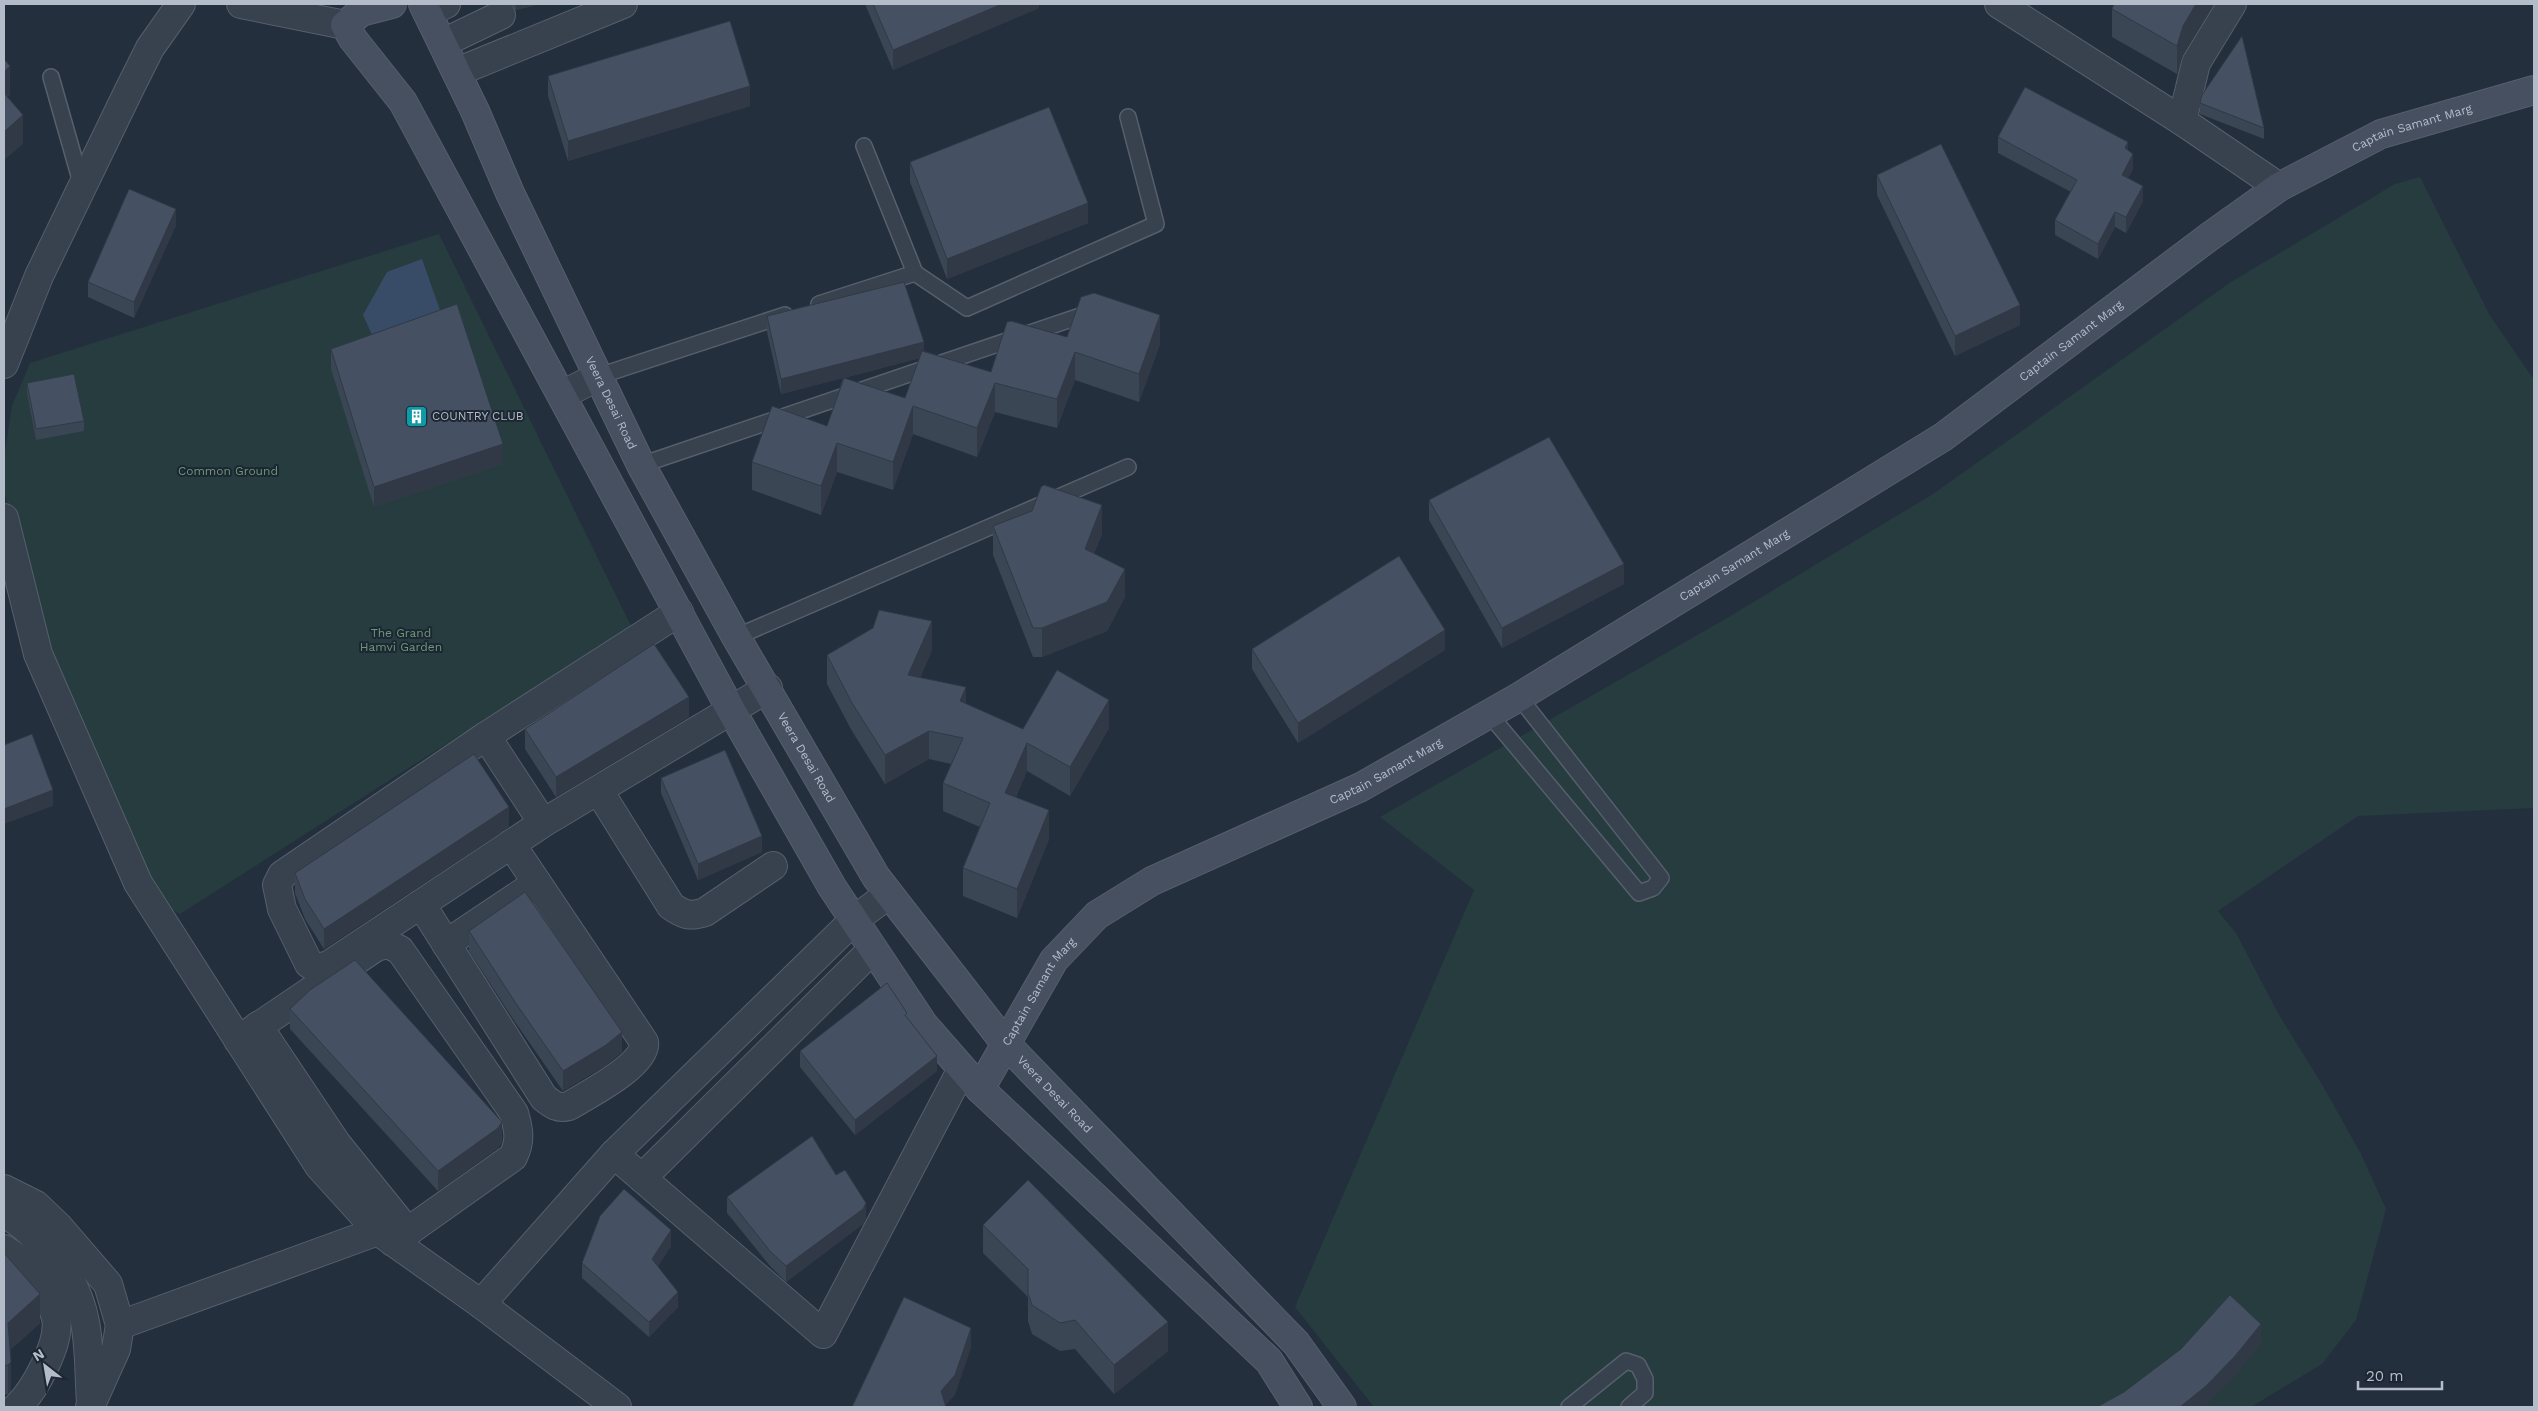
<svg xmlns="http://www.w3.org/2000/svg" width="2538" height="1411" font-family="'Work Sans',sans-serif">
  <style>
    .green { fill: #263c3f }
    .water { fill: #394c67 }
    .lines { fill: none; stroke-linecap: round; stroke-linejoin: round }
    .lane-casing { stroke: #565f6c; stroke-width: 18 }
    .street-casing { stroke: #565f6c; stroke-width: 30 }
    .secondary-casing { stroke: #565f6c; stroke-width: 30 }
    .lane { stroke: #38414e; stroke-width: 15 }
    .street { stroke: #38414e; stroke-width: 28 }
    .secondary { stroke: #465061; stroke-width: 28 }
    .wall { fill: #3b4654; fill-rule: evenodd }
    .shaded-wall { fill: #303945 }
    .building { fill: #455162; stroke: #303945 }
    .labels { text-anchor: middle; stroke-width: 4; stroke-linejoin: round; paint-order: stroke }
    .street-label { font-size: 12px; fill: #b4bcc9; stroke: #1d2633 }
    .poi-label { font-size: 12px; fill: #b4bcc9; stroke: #1d2633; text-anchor: start }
    .park-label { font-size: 12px; fill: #6b9a76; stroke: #1d2633 }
  </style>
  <rect width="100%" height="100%" fill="#242f3e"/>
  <g class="green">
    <path d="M 2420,177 L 2489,314 L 2534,380 L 2534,808 L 2358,816 L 2218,911 L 2236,933 L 2279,1015 L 2323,1086 L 2361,1154 L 2386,1209 L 2356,1320 L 2322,1364 L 2251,1407 L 1374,1407 L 1295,1307 L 1474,890 L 1380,817 L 1727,618 L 1933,494 L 2231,282 L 2395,184 Z"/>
    <path d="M 439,234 L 631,626 L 180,914 L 165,906 L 144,881 L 47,653 L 4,491 L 4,457 L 12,406 L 30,363 Z"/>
  </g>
  <path class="water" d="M 422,259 L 441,313 L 374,339 L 363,315 L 387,272 Z"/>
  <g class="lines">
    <defs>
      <g id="lane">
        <path d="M 51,77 L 82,186"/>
        <path d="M 915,273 L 967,308 L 1156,224 L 1128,117"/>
        <path d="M 819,304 L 915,273 L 864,146"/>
        <path d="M 599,376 L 785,315"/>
        <path d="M 641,465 L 1092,312"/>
        <path d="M 736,637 L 1128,467"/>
        <path d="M 1489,714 L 1639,893 L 1653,888 L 1661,878 L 1519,697"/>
        <path d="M 1569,1407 L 1626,1361 L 1638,1365 L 1645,1379 L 1645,1393 L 1629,1407"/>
      </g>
      <g id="street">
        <path d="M 241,4 L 345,25"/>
        <path d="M 1999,4 L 2182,121 L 2279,187"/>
        <path d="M 427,12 L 446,4"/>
        <path d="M 443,43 L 501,15"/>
        <path d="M 457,72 L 623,4"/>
        <path d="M 2182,121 L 2196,63 L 2232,4"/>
        <path d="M 4,364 L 39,276 L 129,90 L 150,48 L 181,4"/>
        <path d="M 562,395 L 599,376"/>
        <path d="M 4,518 L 38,654 L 138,883 L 319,1166 L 378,1231 L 481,1304 L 617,1407"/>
        <path d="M 486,736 L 679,612"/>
        <path d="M 599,791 L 671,906 C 684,915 690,917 705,912 L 773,866"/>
        <path d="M 543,823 L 486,736 L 282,875 L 277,885 L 282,909 L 309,964 L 318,968 L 329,965 L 543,823 L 768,688"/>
        <path d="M 421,904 L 544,1098 C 553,1105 558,1109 569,1106 C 587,1095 648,1064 644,1042 L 511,844"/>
        <path d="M 446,944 L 537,883"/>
        <path d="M 258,1026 L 337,1144 L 408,1232"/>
        <path d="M 238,1040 L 376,947 L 388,944 L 400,950 L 514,1113 C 519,1130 521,1141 513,1157 L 393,1242"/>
        <path d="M 614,1154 L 823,1334 L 962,1069"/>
        <path d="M 642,1178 L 873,949"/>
        <path d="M 4,1189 L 36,1205 L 58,1226 L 108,1284 L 120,1325 L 116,1349 L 90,1407"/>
        <path d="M 4,1212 C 44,1239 76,1274 85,1322 C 90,1348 89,1376 91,1402"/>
        <path d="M 4,1249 C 12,1255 22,1260 28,1267 C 40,1279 52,1302 56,1318 C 61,1343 34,1391 17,1407"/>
        <path d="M 481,1304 L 614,1154 L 854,920 L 889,894"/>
        <path d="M 120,1325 L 378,1231"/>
      </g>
      <g id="secondary">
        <path d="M 392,4 L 361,12 L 345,25 L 353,39 L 403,102 L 731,710 L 832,887 L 924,1025 L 980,1089 L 1269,1361 L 1298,1407"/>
        <path id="s1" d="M 423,4 L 475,111 L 510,193 L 641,465 L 736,637 L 876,877 L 1005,1043 L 1296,1343 L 1342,1407"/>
        <path id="s2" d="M 980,1089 L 1054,960 L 1097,915 L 1152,881 L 1361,787 L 1519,697 L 1865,485 L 1943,437 L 2209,237 L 2279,187 L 2381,134 L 2534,90"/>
      </g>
    </defs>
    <use href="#lane" class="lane-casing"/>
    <use href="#street" class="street-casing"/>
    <use href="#secondary" class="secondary-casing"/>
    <use href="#lane" class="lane"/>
    <use href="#street" class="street"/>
    <use href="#secondary" class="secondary"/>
  </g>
  <g class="wall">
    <path d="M 509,4 L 540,4 L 516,10 Z"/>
    <path d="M 865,4 L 1039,4 L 1039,8 L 893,70 Z"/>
    <path d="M 2114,4 L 2214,4 L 2183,55 L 2177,74 L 2112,37 L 2112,9 Z"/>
    <path d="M 548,76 L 750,106 L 568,161 L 548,96 Z"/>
    <path d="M 2200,103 L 2264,128 L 2264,139 L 2200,114 Z"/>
    <path d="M 1998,137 L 2128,151 L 2133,169 L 2128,178 L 2143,201 L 2126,233 L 2115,227 L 2098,259 L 2055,235 L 2055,220 L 2071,192 L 1998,153 Z"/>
    <path d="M 910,162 L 1088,223 L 947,279 L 910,182 Z"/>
    <path d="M 1877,175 L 2020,325 L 1955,356 L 1877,195 Z"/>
    <path d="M 176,225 L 134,318 L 88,297 L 88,282 Z"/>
    <path d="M 767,316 L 924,351 L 991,372 L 1067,337 L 1160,344 L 1139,402 L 1075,380 L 1057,428 L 995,412 L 977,457 L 913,434 L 893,490 L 837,472 L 821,515 L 752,490 L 752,462 L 827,426 L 843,378 L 781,394 L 767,332 ZM 920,358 L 905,398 L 844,378 Z"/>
    <path d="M 331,349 L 503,464 L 374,507 L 331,369 Z"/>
    <path d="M 27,383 L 84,421 L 84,431 L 36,440 L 27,393 Z"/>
    <path d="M 1429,500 L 1624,584 L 1502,648 L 1429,520 Z"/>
    <path d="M 993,526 L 1102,534 L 1094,553 L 1125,597 L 1107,631 L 1042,657 L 1033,657 L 993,555 Z"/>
    <path d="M 1252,649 L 1445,650 L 1298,743 L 1252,669 Z"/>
    <path d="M 932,650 L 920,678 L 966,704 L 1023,729 L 1109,728 L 1070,796 L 1027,771 L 1016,797 L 1049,839 L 1017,918 L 963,896 L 963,868 L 980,827 L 943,811 L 943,783 L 951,764 L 929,759 L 885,784 L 852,731 L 827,684 L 827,655 Z"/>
    <path d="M 689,717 L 556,797 L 525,749 L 525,729 Z"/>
    <path d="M 661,778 L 762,852 L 698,880 L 661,793 Z"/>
    <path d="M 509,827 L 324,949 L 305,919 L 295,893 L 295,873 Z"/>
    <path d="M 469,931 L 622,1052 L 606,1065 L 563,1091 L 515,1022 L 469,951 Z"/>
    <path d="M 290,1009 L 502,1142 L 498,1148 L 438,1191 L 290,1029 Z"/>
    <path d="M 907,1018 L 937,1071 L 855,1135 L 800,1067 L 800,1051 Z"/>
    <path d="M 836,1175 L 866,1218 L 863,1224 L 786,1282 L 770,1266 L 727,1213 L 727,1197 Z"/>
    <path d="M 983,1225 L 1168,1351 L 1114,1394 L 1075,1349 L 1060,1351 L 1032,1334 L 1028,1321 L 1028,1297 L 983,1253 Z"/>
    <path d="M 671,1246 L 658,1266 L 678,1307 L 649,1337 L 582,1278 L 582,1263 Z"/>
    <path d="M 4,1253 L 40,1323 L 10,1350 L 11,1391 L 8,1394 L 4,1395 Z"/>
  </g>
  <g class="shaded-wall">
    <path d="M 516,4 L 540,4 L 516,10 Z"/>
    <path d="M 1002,4 L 1039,4 L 1039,8 L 893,70 L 893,50 Z"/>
    <path d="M 2196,4 L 2214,4 L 2183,55 L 2177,74 L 2177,46 L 2183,26 Z"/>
    <path d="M 10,66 L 10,95 L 4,100 L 4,72 Z"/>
    <path d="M 750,86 L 750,106 L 568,161 L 568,141 Z"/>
    <path d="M 23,115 L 23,144 L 4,160 L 4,132 Z"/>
    <path d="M 2128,142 L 2128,158 L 2125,148 Z"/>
    <path d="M 2133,154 L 2133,169 L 2122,190 L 2122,175 Z"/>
    <path d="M 2143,186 L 2143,201 L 2126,233 L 2126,217 Z"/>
    <path d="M 1088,203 L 1088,223 L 947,279 L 947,259 Z"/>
    <path d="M 176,209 L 176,225 L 134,318 L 134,302 Z"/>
    <path d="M 2115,212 L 2115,227 L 2098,259 L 2098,244 Z"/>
    <path d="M 2020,305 L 2020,325 L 1955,356 L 1955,336 Z"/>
    <path d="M 1160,315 L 1160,344 L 1139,402 L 1139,374 Z"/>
    <path d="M 924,342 L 924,357 L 781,394 L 781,379 Z"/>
    <path d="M 1075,352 L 1075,380 L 1057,428 L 1057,399 Z"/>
    <path d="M 995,383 L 995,412 L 977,457 L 977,428 Z"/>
    <path d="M 913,406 L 913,434 L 893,490 L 893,462 Z"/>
    <path d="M 837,443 L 837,472 L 821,515 L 821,486 Z"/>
    <path d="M 503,444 L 503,464 L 374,507 L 374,487 Z"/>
    <path d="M 1102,505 L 1102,534 L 1085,577 L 1085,549 Z"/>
    <path d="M 1624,564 L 1624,584 L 1502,648 L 1502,628 Z"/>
    <path d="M 1125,569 L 1125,597 L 1107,631 L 1042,657 L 1042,628 Z"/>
    <path d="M 932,621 L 932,650 L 908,704 L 908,675 Z"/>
    <path d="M 1445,630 L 1445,650 L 1298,743 L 1298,723 Z"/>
    <path d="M 966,687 L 966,716 L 960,701 Z"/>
    <path d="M 689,697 L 689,717 L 556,797 L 556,777 Z"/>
    <path d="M 1109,700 L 1109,728 L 1070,796 L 1070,767 Z"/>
    <path d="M 929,731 L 929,759 L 885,784 L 885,755 Z"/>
    <path d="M 1027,743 L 1027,771 L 1005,821 L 1005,793 Z"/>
    <path d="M 53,790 L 53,806 L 4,824 L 4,809 Z"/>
    <path d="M 509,807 L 509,827 L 324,949 L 324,929 Z"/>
    <path d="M 1049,810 L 1049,839 L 1017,918 L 1017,889 Z"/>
    <path d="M 762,836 L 762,852 L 698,880 L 698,864 Z"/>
    <path d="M 622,1032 L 622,1052 L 606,1065 L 563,1091 L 563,1071 Z"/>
    <path d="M 937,1056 L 937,1071 L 855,1135 L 855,1120 Z"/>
    <path d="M 502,1122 L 502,1142 L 498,1148 L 438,1191 L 438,1171 Z"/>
    <path d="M 866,1203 L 866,1218 L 863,1224 L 786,1282 L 786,1266 Z"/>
    <path d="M 671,1230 L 671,1246 L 652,1275 L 652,1259 Z"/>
    <path d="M 678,1292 L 678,1307 L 649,1337 L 649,1322 Z"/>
    <path d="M 40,1294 L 40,1323 L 8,1352 L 8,1323 Z"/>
    <path d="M 1168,1322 L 1168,1351 L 1114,1394 L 1114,1365 Z"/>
    <path d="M 2261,1324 L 2261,1344 L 2235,1376 L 2204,1407 L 2180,1407 Z"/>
    <path d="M 971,1328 L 971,1348 L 955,1395 L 944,1407 L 941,1391 Z"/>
    <path d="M 11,1362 L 11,1391 L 8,1394 L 8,1365 Z"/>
  </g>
  <g class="building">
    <path d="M 873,4 L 1002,4 L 893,50 Z"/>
    <path d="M 2114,4 L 2196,4 L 2183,26 L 2177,46 L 2112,9 Z"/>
    <path d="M 730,21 L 750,86 L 568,141 L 548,76 Z"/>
    <path d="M 2242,36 L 2264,128 L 2200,103 L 2202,95 Z"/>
    <path d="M 4,59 L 10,66 L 4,72 Z"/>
    <path d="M 2025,87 L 2128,142 L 2125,148 L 2133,154 L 2122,175 L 2143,186 L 2126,217 L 2115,212 L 2098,244 L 2055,220 L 2077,180 L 1998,137 Z"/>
    <path d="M 4,93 L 23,115 L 4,132 Z"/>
    <path d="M 1049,107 L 1088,203 L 947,259 L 910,162 Z"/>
    <path d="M 1941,144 L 2020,305 L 1955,336 L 1877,175 Z"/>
    <path d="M 129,189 L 176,209 L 134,302 L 88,282 Z"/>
    <path d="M 904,282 L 924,342 L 781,379 L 767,316 Z"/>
    <path d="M 1094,293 L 1160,315 L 1139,374 L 1075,352 L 1057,399 L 995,383 L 977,428 L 913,406 L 893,462 L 837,443 L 821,486 L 752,462 L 772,406 L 827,426 L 844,378 L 905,398 L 922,351 L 991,372 L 1007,322 L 1011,321 L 1067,337 L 1081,297 Z"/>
    <path d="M 457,304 L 503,444 L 374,487 L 331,349 Z"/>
    <path d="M 74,374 L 84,421 L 36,429 L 27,383 Z"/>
    <path d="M 1549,437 L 1624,564 L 1502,628 L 1429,500 Z"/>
    <path d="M 1044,485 L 1102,505 L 1085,549 L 1125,569 L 1107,602 L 1042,628 L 1033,628 L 993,526 L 1032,511 L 1041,487 Z"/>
    <path d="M 1399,556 L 1445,630 L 1298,723 L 1252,649 Z"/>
    <path d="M 879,610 L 932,621 L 908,675 L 966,687 L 960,701 L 1023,729 L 1057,670 L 1109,700 L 1070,767 L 1027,743 L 1005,793 L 1049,810 L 1017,889 L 963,868 L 990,803 L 943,783 L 963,738 L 929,731 L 885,755 L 852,703 L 827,655 L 873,628 Z"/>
    <path d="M 654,644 L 689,697 L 556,777 L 525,729 Z"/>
    <path d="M 32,734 L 53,790 L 4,809 L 4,745 Z"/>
    <path d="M 725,750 L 762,836 L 698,864 L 661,778 Z"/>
    <path d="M 474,754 L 509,807 L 324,929 L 305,899 L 295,873 Z"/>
    <path d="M 525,892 L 622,1032 L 606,1045 L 563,1071 L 515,1002 L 469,931 Z"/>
    <path d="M 355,960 L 502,1122 L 498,1128 L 438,1171 L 290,1009 L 310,990 Z"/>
    <path d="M 887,983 L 907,1013 L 905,1015 L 937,1056 L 855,1120 L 800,1051 Z"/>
    <path d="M 812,1136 L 836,1175 L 845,1170 L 866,1203 L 863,1209 L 786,1266 L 770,1251 L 727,1197 Z"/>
    <path d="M 1028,1180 L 1168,1322 L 1114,1365 L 1075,1320 L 1060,1323 L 1032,1305 L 1028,1293 L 1028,1269 L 983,1225 Z"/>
    <path d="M 624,1189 L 671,1230 L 652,1259 L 678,1292 L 649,1322 L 582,1263 L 600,1216 Z"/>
    <path d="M 4,1253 L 40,1294 L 8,1323 L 11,1362 L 8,1365 L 4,1366 Z"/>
    <path d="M 2230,1295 L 2261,1324 L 2235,1356 L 2206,1386 L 2180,1407 L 2097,1407 L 2124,1392 L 2181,1349 Z"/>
    <path d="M 904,1297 L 971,1328 L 955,1375 L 941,1391 L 946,1407 L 852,1407 Z"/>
  </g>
  <defs>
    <symbol id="building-square" viewBox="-11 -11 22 22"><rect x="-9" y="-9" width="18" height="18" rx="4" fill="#0f9aa8" stroke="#1d2633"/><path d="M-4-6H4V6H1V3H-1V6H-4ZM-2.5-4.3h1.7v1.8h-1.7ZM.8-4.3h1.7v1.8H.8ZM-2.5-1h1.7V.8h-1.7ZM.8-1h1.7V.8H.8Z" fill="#fff"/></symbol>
  </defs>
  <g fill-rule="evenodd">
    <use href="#building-square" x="404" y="404" width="25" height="25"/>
  </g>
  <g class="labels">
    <g class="street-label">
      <text dy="4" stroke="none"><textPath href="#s2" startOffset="1749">Captain Samant Marg</textPath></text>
      <text dy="4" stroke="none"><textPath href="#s2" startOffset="1344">Captain Samant Marg</textPath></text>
      <text dy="4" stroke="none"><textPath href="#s1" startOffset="441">Veera Desai Road</textPath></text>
      <text dy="4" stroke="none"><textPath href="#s2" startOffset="939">Captain Samant Marg</textPath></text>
      <text dy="4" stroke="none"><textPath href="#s1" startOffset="846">Veera Desai Road</textPath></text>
      <text dy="4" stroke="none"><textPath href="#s2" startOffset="534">Captain Samant Marg</textPath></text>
      <text dy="4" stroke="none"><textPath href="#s2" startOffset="114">Captain Samant Marg</textPath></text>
      <text dy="4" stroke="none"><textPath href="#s1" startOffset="1266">Veera Desai Road</textPath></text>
    </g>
    <g class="poi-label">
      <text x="432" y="420">COUNTRY CLUB</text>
    </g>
    <g class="park-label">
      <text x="228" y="475">Common Ground</text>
      <text x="401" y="637">The Grand<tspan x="401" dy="14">Hamvi Garden</tspan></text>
    </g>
  </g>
  <rect width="2538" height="1411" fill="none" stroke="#b4bcc9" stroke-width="10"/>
  <g transform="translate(45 1366) rotate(329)" stroke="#1d2633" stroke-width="4" paint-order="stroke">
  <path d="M0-4L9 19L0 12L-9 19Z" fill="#b4bcc9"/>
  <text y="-8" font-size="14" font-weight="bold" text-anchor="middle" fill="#b4bcc9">N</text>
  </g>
  <path d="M2358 1381v8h84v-8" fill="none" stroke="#b4bcc9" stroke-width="2.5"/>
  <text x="2366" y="1381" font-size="15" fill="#b4bcc9" stroke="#1d2633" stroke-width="4" paint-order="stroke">20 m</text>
</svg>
